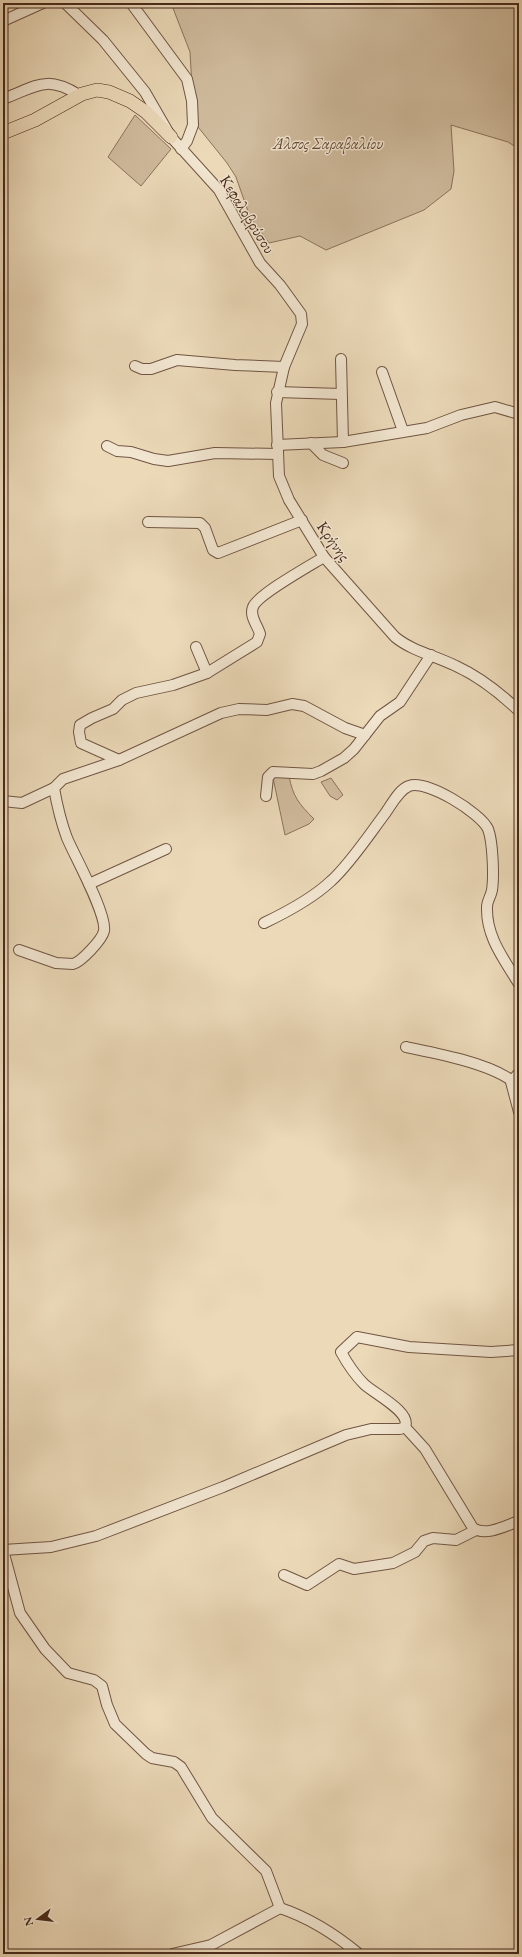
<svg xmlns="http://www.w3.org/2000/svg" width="522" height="1957" font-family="'EB Garamond',serif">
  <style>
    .green { fill: #cfbb9d; stroke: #8c725c }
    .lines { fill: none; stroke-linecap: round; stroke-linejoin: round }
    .minor-casing { stroke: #715543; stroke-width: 12 }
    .major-casing { stroke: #48291c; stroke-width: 14 }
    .minor { stroke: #f2e6d1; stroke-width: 10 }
    .major { stroke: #ebd9b8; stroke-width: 13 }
    .labels { text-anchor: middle; stroke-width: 3; stroke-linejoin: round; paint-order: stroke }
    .park-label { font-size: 16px; font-style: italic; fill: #634636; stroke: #f2e6d1 }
    .street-label { font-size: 16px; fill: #48291c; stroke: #f2e6d1 }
  </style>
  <rect width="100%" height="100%" fill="#ebd9b8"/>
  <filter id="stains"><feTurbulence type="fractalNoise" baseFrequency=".005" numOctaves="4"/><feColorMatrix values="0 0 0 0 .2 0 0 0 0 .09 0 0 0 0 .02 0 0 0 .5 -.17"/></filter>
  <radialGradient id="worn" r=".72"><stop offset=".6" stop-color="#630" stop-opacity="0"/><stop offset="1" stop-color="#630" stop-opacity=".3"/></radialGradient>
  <g class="green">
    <path d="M 171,3 L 519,3 L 519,149 L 508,142 L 451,125 L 454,171 L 451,189 L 424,210 L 326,250 L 300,236 L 269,243 L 250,217 L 236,177 L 227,163 L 194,122 L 190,52 Z"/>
    <path d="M 135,115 L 171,149 L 141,186 L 108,157 Z"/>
    <path d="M 272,773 L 289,776 C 293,797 299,804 314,819 L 309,824 L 285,835 Z"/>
    <path d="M 331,778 L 343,795 L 337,800 L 330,796 L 321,782 Z"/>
  </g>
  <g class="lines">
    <defs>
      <g id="minor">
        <path d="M 65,3 L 103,40 L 145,92 L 171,137 L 219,190 L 260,263 L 280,285 L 301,314 L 302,324 L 284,367 L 276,403 L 279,476 L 289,500 L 324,557 L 395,637 C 412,651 436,656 456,666 C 480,677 500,693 519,711"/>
        <path d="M 131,3 L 187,79 L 192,101 L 193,125 L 187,141 L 181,149"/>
        <path d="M 3,21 L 43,3"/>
        <path d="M 3,99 C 36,87 45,74 79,95"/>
        <path d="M 341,359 L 343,442"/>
        <path d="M 135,366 L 142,369 L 151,369 L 177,360 L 235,365 L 284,367"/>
        <path d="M 382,372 L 403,431"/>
        <path d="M 277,392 L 341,394"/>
        <path d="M 311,443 L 323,455 L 343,463"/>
        <path d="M 277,445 L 343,442 L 427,428 L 461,415 L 495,407 L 519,414"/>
        <path d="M 107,446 L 117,451 L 131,452 L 154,459 L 168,461 L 215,453 L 278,454"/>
        <path d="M 148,522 L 200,523 L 205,528 L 213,550 L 218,553 L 302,520"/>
        <path d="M 196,647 L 207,673"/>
        <path d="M 119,760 L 81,743 L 79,732 L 80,725 L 92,718 L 113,709 L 122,700 L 136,693 L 173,685 L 207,673 L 257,642 L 260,634 C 258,626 249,616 253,607 C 257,595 311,565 324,557"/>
        <path d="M 266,796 L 268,777 L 273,772 L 313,774 L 321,771 L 344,758 L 354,749 L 380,716 L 400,702 L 431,655"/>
        <path d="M 3,801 L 22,803 L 54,788"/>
        <path d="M 89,884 L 166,849"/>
        <path d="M 264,923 C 287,912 312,899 331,881 C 349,865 369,835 384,815 C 391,806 398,790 409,786 C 426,779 481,813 488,829 C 493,842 494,877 492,890 C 491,896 487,901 487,907 C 486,937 504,959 519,984"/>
        <path d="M 19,950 L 56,963 L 73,964 C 81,962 102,940 104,931 C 107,914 75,857 67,838 C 61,822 57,805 54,788 L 63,779 L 119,760 L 221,713 L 239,709 L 267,710 L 292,704 L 304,706 L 345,728 L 365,735"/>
        <path d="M 406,1047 C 436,1053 487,1063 511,1080"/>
        <path d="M 519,1073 L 511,1082 L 519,1112"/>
        <path d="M 519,1350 L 491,1352 L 409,1347 L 357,1337 L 341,1352 C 347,1363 355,1375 364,1384 C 373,1393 412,1412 405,1427 L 425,1449 L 473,1528 C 486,1537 507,1525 519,1521"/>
        <path d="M 3,1550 L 20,1613 L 45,1649 L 68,1673 L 94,1680 L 102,1686 L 107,1705 L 115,1724 L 146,1754 L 152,1758 L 174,1762 L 181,1767 L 212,1818 L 266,1871 L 280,1908 C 310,1918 336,1935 359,1954"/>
        <path d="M 3,1550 L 51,1547 L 96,1536 L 223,1487 L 346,1435 L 371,1429 L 400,1429 L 405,1427"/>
        <path d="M 284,1575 L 307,1585 L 339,1564 L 354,1569 L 393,1563 L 415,1552 L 424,1541 L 433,1538 L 456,1540 L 476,1530"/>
        <path d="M 172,1954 L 211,1945 L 280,1908"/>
      </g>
      <path id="major" d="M 3,133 L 35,120 L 82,94 L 97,90 L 109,92 L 130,101 L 146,112 L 171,137"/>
    </defs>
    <use href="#minor" class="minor-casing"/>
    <use href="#major" class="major-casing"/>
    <use href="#minor" class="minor"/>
    <use href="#major" class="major"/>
  </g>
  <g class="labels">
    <g class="park-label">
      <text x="328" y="149">Άλσος Σαραβαλίου</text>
    </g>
    <g class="street-label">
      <text transform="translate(248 214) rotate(58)" y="6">Κεφαλοβρύσου</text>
      <text transform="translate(334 541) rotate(55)" y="6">Κρήνης</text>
    </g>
  </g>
  <rect width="522" height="1957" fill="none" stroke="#ebd9b8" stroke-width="16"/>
  <rect x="4" y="4" width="514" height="1949" fill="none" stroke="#48291c" stroke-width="2"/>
  <rect x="8" y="8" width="506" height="1941" fill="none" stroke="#48291c"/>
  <g transform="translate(38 1919) rotate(255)" stroke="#f2e6d1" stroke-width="3" paint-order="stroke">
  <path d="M0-3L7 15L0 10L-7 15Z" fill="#48291c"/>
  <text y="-6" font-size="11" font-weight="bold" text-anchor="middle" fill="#48291c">N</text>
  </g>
  <rect width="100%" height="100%" filter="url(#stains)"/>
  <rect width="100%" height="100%" fill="url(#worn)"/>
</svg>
